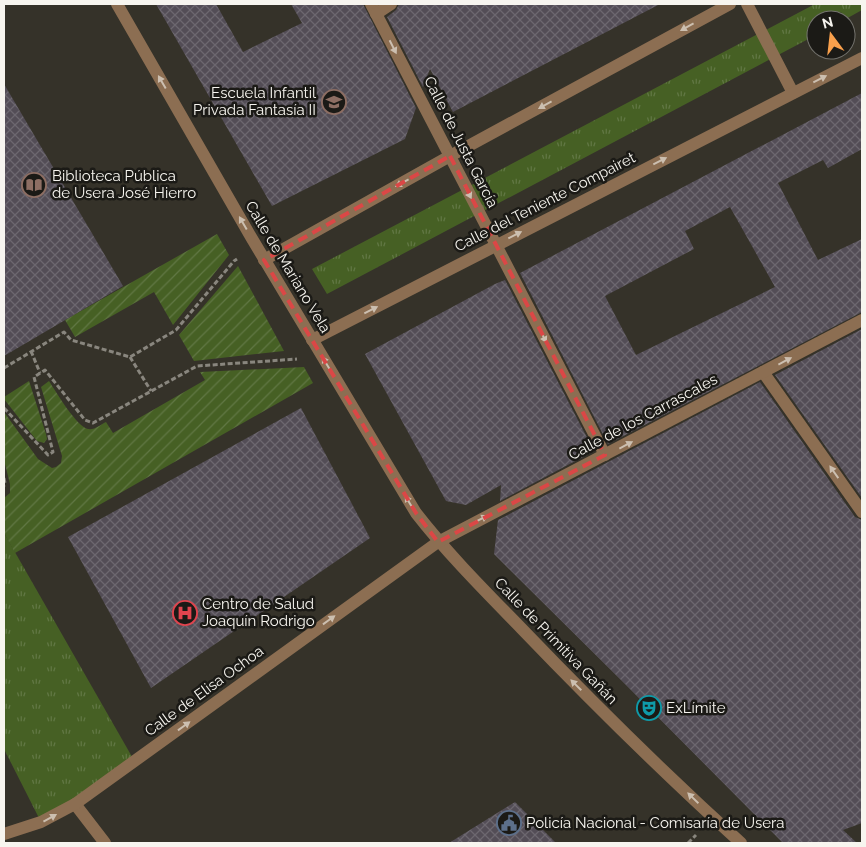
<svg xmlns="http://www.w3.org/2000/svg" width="866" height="847" font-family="Raleway,sans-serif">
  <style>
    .park { fill: url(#park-tufts) }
    .garden { fill: url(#garden-furrows) }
    .building { fill: url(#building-cross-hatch); fill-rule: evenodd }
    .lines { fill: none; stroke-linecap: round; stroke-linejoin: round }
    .path { stroke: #89867e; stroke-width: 3; stroke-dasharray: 5 2.5; stroke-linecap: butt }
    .lane { stroke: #8c6e52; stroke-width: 12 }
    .street { stroke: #8c6e52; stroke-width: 12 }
    .oneway { fill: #ccbfb0 }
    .marked { fill: none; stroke: #db4746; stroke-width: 4; stroke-dasharray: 10 6; stroke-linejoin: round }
    .labels { text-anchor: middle; stroke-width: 5; stroke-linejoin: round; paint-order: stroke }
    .poi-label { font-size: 15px; fill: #f7f5ef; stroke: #1b1a16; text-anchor: start }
    .street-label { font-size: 15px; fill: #f7f5ef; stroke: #1b1a16 }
  </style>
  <defs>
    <pattern id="park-tufts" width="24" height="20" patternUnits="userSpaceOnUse" patternTransform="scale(1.25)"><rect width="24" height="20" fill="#466024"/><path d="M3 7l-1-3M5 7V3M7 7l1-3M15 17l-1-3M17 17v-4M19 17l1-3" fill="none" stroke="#617744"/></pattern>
    <pattern id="garden-furrows" width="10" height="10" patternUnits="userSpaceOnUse" patternTransform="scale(1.25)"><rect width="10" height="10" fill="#466024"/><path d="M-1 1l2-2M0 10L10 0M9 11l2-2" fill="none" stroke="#617744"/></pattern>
    <pattern id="building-cross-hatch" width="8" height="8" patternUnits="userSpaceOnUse" patternTransform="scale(1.25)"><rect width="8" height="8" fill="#534d56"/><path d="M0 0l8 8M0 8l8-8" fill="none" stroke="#6c676f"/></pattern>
  </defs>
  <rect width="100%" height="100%" fill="#353229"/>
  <g class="park">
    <path d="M 815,4 L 862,4 L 862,10 L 844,20 L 816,20 L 816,35 L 327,294 L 312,269 Z"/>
    <path d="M 4,533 L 135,762 L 41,822 L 4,749 Z"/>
  </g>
  <g class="garden">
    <path d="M 217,234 L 229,255 L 173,325 L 154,292 L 75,337 L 65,320 Z"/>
    <path d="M 238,266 L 284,351 L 194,361 L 179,335 Z"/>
    <path d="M 304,367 L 313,383 L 15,553 L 4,533 L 4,498 L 10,493 L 10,484 L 4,460 L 4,412 L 38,459 L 52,468 L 56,467 L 61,463 L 62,456 L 41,387 L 49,381 C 56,392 77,427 88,429 C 95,430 100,425 106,422 L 113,433 L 205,380 L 200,372 Z"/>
    <path d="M 29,381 L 46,434 L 47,439 L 44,443 L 37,441 L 4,399 L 4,397 Z"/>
  </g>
  <g class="building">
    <path d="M 156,4 L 216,4 L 243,52 L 302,23 L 291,4 L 363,4 L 416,108 L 405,139 L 272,206 Z"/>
    <path d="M 399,4 L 660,4 L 453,112 L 430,69 L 423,87 L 387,17 L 396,10 Z"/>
    <path d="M 4,84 L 123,286 L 4,356 Z"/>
    <path d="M 862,93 L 862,149 L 828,168 L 823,160 L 778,183 L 818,260 L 862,239 L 862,312 L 608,444 L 520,273 ZM 730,207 L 775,287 L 636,355 L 605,296 L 694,249 L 685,231 Z"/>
    <path d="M 505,280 L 594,451 L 500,501 L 501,485 L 466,505 L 446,501 L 365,354 L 495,284 Z"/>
    <path d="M 862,329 L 862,498 L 775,375 Z"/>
    <path d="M 760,382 L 855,517 L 862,520 L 862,823 L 843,830 L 857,843 L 783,843 L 625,684 L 494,554 L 498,520 Z"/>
    <path d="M 301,408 L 370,538 L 151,688 L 68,537 Z"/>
    <path d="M 515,802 L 556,843 L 449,843 Z"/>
  </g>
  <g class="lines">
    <g class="path">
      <path d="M 31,351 L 40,373"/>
      <path d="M 130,357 L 151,391"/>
      <path d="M 4,368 L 64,332 L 71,340 L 130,357 L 176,330 L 234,261 L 237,259"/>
      <path d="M 4,408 L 48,455 L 53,452 L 34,377 L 45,370 L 85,420 L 93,423 L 197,366 L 297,359"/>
      <path d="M 4,478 L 5,483 L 4,486"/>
      <path d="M 688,843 L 696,835"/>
    </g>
    <path class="lane" d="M 75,804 L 105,843"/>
    <g class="street">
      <path d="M 117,4 L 251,237 L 416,513 C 448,554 485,591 521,628 C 592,702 665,774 741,843"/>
      <path d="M 371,4 L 605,455"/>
      <path d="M 747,4 L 793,93"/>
      <path d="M 376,14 L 391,4"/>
      <path d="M 264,260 L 450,156 L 730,4"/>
      <path d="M 312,340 L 862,58"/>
      <path d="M 763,372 L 862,512"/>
      <path d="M 4,834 L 41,822 L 75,804 L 438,542 L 862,320"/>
    </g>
  </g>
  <defs><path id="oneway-solid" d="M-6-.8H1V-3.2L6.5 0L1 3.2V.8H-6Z" transform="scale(1.25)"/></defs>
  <g class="oneway">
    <use href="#oneway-solid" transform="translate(687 27) rotate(151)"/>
    <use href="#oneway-solid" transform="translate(393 47) rotate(63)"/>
    <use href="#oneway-solid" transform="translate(820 79) rotate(-27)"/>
    <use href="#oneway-solid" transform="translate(162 82) rotate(-120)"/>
    <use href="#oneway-solid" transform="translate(545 105) rotate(151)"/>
    <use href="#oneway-solid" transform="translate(660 161) rotate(-27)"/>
    <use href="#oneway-solid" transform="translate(402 183) rotate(151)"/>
    <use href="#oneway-solid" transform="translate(468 192) rotate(63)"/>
    <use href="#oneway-solid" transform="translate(243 223) rotate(-120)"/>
    <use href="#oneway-solid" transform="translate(515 235) rotate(-27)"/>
    <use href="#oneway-solid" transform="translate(371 310) rotate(-27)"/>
    <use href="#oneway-solid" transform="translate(543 336) rotate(62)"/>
    <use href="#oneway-solid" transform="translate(785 361) rotate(-28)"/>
    <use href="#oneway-solid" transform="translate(326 363) rotate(-121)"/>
    <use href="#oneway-solid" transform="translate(626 445) rotate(-28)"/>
    <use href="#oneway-solid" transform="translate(834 472) rotate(-125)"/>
    <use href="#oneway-solid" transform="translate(409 502) rotate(-121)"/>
    <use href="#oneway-solid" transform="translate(481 519) rotate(-27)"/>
    <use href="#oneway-solid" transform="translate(329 620) rotate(-36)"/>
    <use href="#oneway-solid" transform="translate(576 685) rotate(-135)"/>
    <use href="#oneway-solid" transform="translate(184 726) rotate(-36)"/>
    <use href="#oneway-solid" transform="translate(693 798) rotate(-136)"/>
    <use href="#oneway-solid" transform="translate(50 818) rotate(-29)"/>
  </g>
  <path class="marked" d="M 450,156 L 605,455 L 438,542 L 416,513 L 264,260 Z"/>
  <defs>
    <symbol id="school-ring" viewBox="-11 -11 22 22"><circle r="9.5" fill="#1b1a16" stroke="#8d6e63" stroke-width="1.5"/><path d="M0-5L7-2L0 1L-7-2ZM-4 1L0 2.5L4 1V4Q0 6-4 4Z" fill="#8d6e63"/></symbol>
    <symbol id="library-ring" viewBox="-11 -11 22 22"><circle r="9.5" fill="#1b1a16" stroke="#8d6e63" stroke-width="1.5"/><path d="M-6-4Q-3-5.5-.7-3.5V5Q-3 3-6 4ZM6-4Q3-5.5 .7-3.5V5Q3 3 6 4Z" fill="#8d6e63"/></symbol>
    <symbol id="hospital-ring" viewBox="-11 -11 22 22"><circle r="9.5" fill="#1b1a16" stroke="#e0444e" stroke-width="1.5"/><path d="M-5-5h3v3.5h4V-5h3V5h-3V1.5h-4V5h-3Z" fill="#e0444e"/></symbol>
    <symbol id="theatre-ring" viewBox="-11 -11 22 22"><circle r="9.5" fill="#1b1a16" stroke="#0f9aa8" stroke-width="1.5"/><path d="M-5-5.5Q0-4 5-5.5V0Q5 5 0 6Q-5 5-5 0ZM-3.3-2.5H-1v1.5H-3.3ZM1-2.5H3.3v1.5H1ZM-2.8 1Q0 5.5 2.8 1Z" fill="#0f9aa8"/></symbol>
    <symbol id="civic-ring" viewBox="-11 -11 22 22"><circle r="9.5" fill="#1b1a16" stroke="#5c6f8a" stroke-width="1.5"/><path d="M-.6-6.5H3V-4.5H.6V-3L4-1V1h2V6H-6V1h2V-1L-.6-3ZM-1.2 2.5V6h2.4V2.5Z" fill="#5c6f8a"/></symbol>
  </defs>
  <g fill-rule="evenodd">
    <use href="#school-ring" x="320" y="88" width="28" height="28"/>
    <use href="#library-ring" x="20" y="171" width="28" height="28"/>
    <use href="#hospital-ring" x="171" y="599" width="28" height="28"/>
    <use href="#theatre-ring" x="635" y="694" width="28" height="28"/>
    <use href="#civic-ring" x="495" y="809" width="28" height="28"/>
  </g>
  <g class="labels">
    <g class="poi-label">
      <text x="316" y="98" text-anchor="end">Escuela Infantil<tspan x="316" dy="17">Privada Fantasía II</tspan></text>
      <text x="52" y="181">Biblioteca Pública<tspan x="52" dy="17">de Usera José Hierro</tspan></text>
      <text x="202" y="609">Centro de Salud<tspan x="202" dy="17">Joaquín Rodrigo</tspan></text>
      <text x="666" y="713">ExLímite</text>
      <text x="526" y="828">Policía Nacional - Comisaría de Usera</text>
    </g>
    <g class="street-label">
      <text transform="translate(461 142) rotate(63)" y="5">Calle de Justa García</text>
      <text transform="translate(545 202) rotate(-27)" y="5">Calle del Teniente Compairet</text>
      <text transform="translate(288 267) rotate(59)" y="5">Calle de Mariano Vela</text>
      <text transform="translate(643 417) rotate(-28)" y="5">Calle de los Carrascales</text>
      <text transform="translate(556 641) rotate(46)" y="5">Calle de Primitiva Gañán</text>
      <text transform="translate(204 691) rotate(-36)" y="5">Calle de Elisa Ochoa</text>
    </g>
  </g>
  <rect width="866" height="847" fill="none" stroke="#f7f5ef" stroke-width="10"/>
  <g transform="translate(831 35) rotate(345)"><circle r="24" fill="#1b1a16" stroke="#73726d"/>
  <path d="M0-4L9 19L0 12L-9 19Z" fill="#f9a04c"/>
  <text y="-8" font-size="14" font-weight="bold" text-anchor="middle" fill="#f7f5ef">N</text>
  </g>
</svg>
